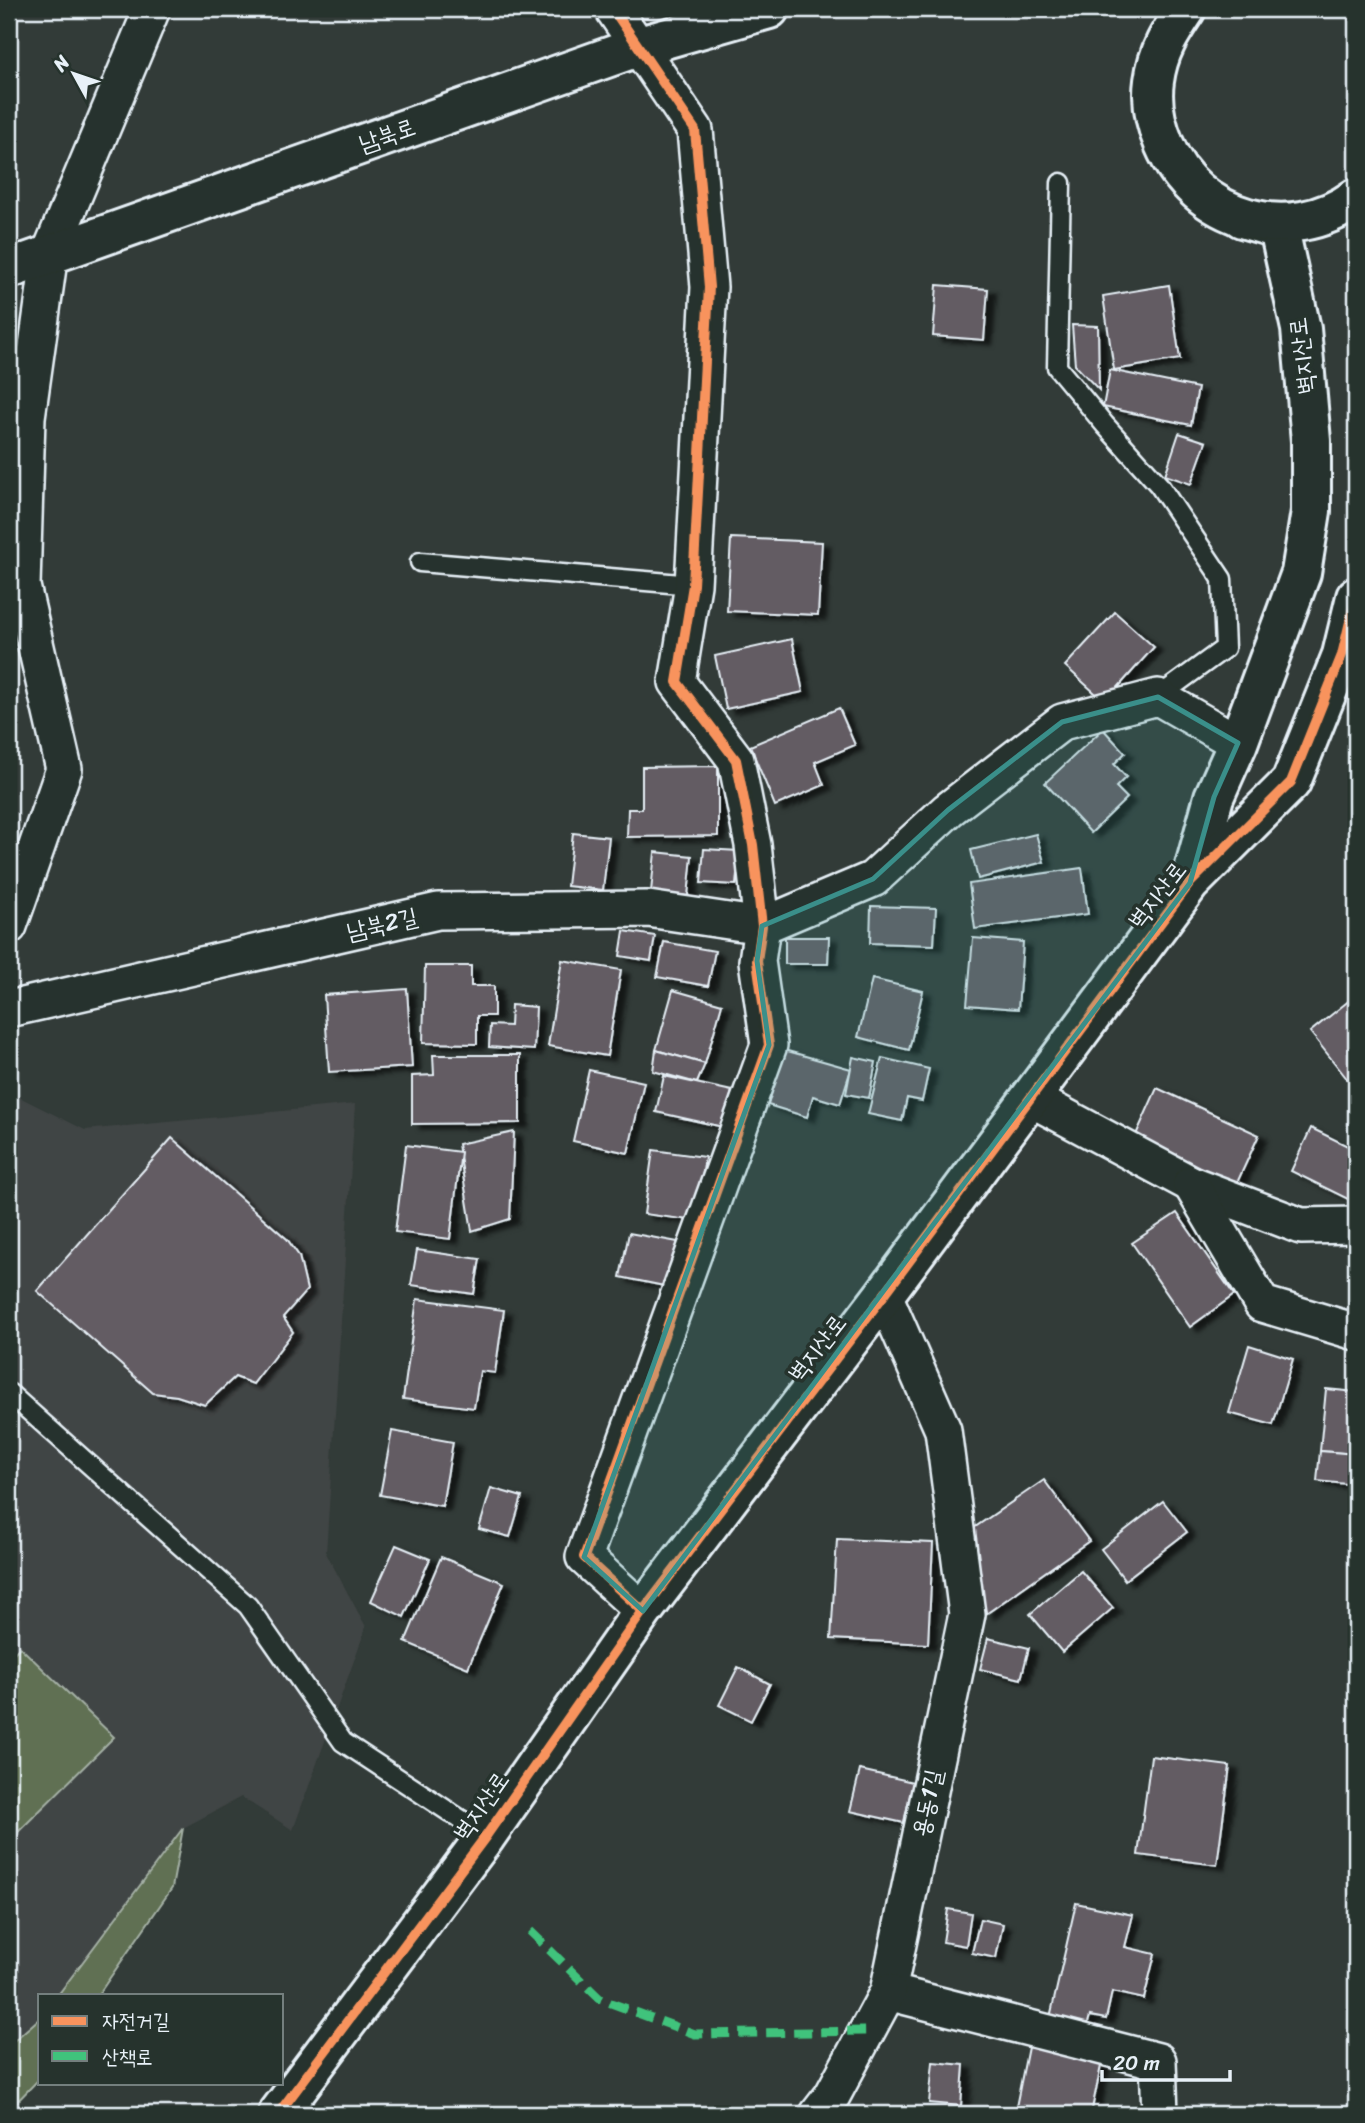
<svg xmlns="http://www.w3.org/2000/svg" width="1365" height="2123" font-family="Sriracha,'Poor Story',sans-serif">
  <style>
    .built { fill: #414545 }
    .green { fill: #607052; stroke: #a4b0a5; stroke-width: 2 }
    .building { fill: #635b63; stroke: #e8f1f8; stroke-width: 2; filter: url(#shadow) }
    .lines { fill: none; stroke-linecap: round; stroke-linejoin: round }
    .service-casing { stroke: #e8f1f8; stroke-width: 23 }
    .minor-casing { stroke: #e8f1f8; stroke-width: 40 }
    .tertiary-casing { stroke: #e8f1f8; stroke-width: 44 }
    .secondary-casing { stroke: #e8f1f8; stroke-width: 44 }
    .service { stroke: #26332d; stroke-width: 18 }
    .minor { stroke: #26332d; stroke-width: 35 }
    .tertiary { stroke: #26332d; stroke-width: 38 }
    .secondary { stroke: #26332d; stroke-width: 38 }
    .quiet { stroke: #40c37c; stroke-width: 9; stroke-dasharray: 18 9; stroke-linecap: butt }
    .cycleway-casing { stroke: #26332d; stroke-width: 15 }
    .cycleway { stroke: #f8935d; stroke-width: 10 }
    .marked { fill: #3a8f8a; fill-opacity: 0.2; stroke: #3a8f8a; stroke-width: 5; stroke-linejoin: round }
    .labels { text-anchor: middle; stroke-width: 7; stroke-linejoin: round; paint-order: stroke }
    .street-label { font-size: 24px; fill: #e8f1f8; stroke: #26332d }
  </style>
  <defs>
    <filter id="shadow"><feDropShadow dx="8" dy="4.5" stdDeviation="2" flood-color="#0009"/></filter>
  </defs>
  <rect width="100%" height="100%" fill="#323b38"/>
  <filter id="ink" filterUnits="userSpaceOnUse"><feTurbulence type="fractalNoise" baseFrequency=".0143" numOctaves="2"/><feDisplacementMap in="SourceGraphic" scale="14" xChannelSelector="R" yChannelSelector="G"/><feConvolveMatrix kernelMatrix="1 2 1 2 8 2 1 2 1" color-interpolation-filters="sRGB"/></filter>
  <g filter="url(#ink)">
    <path class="built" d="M 9,1092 L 85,1130 L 355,1104 L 326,1553 L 366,1627 L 293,1830 L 241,1797 L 183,1828 L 58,1995 L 40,1995 L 40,2018 L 9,2045 Z"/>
    <g class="green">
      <path d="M 20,1647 L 114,1737 L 9,1841 L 9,1658 Z"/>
      <path d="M 183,1828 L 172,1888 L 98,1995 L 58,1995 Z"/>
      <path d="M 40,2018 L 40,2078 L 9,2110 L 9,2045 Z"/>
    </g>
    <g class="building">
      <path d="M 937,285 L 988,289 L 984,340 L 933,336 Z"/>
      <path d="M 1169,285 L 1180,359 L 1114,370 L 1103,296 Z"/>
      <path d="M 1072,325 L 1098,326 L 1099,390 L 1075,365 Z"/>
      <path d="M 1110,370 L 1198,388 L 1191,425 L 1103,407 Z"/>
      <path d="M 1179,433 L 1206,442 L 1191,484 L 1165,475 Z"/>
      <path d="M 731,538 L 822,542 L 818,615 L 727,611 Z"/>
      <path d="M 1115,612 L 1154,647 L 1105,702 L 1065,666 Z"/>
      <path d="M 792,639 L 803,692 L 726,709 L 715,656 Z"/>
      <path d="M 839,708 L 855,745 L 815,762 L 824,785 L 775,806 L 750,746 Z"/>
      <path d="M 1103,729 L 1125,753 L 1114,764 L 1126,777 L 1116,787 L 1127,798 L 1091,833 L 1045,783 Z"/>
      <path d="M 718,766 L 718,836 L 627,837 L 628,809 L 642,809 L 642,767 Z"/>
      <path d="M 573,833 L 609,837 L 603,890 L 567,886 Z"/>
      <path d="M 1036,834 L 1044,862 L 978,879 L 971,850 Z"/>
      <path d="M 704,849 L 739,851 L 736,885 L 701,883 Z"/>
      <path d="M 655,852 L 692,856 L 688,896 L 651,892 Z"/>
      <path d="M 1082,868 L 1088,914 L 975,929 L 969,884 Z"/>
      <path d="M 871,906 L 936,908 L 934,945 L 870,943 Z"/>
      <path d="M 624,931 L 655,936 L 651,961 L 620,956 Z"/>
      <path d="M 785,937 L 829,937 L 828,964 L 785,964 Z"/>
      <path d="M 973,938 L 1023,942 L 1018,1009 L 967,1005 Z"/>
      <path d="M 664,942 L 715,951 L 708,986 L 657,977 Z"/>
      <path d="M 562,960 L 621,970 L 607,1056 L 548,1046 Z"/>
      <path d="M 425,966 L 471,966 L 471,986 L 494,986 L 494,1016 L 477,1016 L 477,1044 L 423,1043 Z"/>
      <path d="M 872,979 L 923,991 L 909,1050 L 858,1037 Z"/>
      <path d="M 407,989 L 412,1067 L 329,1072 L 324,995 Z"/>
      <path d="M 673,990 L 722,1004 L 705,1064 L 656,1050 Z"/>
      <path d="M 1356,995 L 1356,1090 L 1310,1032 Z"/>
      <path d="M 511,1005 L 536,1007 L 534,1050 L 489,1047 L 490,1025 L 510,1026 Z"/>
      <path d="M 656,1050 L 705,1064 L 697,1083 L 653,1071 Z"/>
      <path d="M 784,1050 L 851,1069 L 840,1104 L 813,1096 L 807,1117 L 768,1105 Z"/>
      <path d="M 433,1055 L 520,1055 L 520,1123 L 412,1124 L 412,1076 L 434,1075 Z"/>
      <path d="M 853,1057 L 876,1062 L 869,1098 L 846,1094 Z"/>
      <path d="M 882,1058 L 929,1069 L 922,1101 L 907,1098 L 902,1121 L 868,1114 Z"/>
      <path d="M 589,1070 L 644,1082 L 628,1153 L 573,1141 Z"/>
      <path d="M 664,1076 L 732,1091 L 723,1127 L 656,1112 Z"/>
      <path d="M 1157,1088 L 1259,1135 L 1236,1185 L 1135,1137 Z"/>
      <path d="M 1311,1128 L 1356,1150 L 1356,1203 L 1291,1171 Z"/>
      <path d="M 514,1132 L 510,1219 L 472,1231 L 458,1144 Z"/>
      <path d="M 172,1138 L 287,1239 L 299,1256 L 307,1290 L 283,1317 L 293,1332 L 253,1384 L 235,1377 L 205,1405 L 177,1396 L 153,1393 L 37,1291 Z"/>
      <path d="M 406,1145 L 461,1152 L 450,1239 L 395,1232 Z"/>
      <path d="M 653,1150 L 705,1157 L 696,1221 L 644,1214 Z"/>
      <path d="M 1177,1213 L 1234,1295 L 1190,1327 L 1132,1243 Z"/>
      <path d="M 629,1233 L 678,1242 L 669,1287 L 620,1277 Z"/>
      <path d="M 417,1250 L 480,1259 L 474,1294 L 411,1285 Z"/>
      <path d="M 417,1299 L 504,1310 L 495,1373 L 480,1371 L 474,1408 L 403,1399 Z"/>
      <path d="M 1249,1345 L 1293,1359 L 1273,1425 L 1229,1413 Z"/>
      <path d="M 1326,1389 L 1356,1392 L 1356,1454 L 1320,1451 Z"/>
      <path d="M 392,1431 L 453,1442 L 442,1506 L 380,1495 Z"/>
      <path d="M 1320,1451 L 1356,1454 L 1356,1485 L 1317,1481 Z"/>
      <path d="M 1044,1480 L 1089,1541 L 986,1614 L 968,1532 Z"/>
      <path d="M 491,1488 L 522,1497 L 510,1537 L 479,1529 Z"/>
      <path d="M 1163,1501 L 1187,1532 L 1125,1580 L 1101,1549 Z"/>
      <path d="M 837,1539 L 933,1543 L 928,1644 L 831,1639 Z"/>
      <path d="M 396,1545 L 430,1559 L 404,1617 L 371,1601 Z"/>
      <path d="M 441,1557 L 504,1583 L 468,1668 L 405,1642 Z"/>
      <path d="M 1081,1571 L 1113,1608 L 1062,1652 L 1030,1614 Z"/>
      <path d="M 988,1638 L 1029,1648 L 1021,1679 L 980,1669 Z"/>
      <path d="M 738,1667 L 770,1684 L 751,1721 L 719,1705 Z"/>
      <path d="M 1151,1756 L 1230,1766 L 1217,1865 L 1138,1855 Z"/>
      <path d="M 860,1770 L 913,1782 L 904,1823 L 850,1811 Z"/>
      <path d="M 1076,1903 L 1133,1915 L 1125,1947 L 1155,1954 L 1144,1999 L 1112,1992 L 1106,2019 L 1090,2016 L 1086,2030 L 1049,2022 Z"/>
      <path d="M 948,1909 L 971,1913 L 966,1946 L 943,1942 Z"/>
      <path d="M 980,1919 L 1003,1924 L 996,1958 L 972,1953 Z"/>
      <path d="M 1028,2047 L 1102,2061 L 1091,2114 L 1028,2114 L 1015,2112 Z"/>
      <path d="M 933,2062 L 964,2065 L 961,2106 L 929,2103 Z"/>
    </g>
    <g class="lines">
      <defs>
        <g id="service">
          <path d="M 1061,183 L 1057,367 L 1105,425 L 1159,485 L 1222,579 L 1225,648 L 1158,697"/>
          <path d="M 420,562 L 693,585"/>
          <path d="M 9,1393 L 248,1606 L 343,1742 L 486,1836"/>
        </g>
        <g id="minor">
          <path d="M 613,9 L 695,130 L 709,287 L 693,585 L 677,682 L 736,760 L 753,845 L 762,926 L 757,961 L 769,1045 L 584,1557 L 643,1611"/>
          <path d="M 9,926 L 64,769 L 22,586 L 27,417 L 50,253 L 152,9"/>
          <path d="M 9,1009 L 438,911 L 648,909 L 762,926 L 873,879 L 948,810 L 1062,722 L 1158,697 L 1238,743"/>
          <path d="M 1030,1098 L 1191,1184 L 1301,1226 L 1356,1225"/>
          <path d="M 1191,1184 L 1262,1304 L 1356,1332"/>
          <path d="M 884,1295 L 943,1430 L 967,1614 L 888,1992 L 1158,2061 L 1160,2114"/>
          <path d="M 818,2114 L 832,2096 L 888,1992"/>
        </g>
        <g id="tertiary">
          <path d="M 1191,881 L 1214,797 L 1238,743 L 1301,573 L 1311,511 L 1311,441 L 1301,329 L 1279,229 L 1242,218"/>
          <path d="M 278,2114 L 486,1836 L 643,1611 L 884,1295 L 1190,883 L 1291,782 L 1342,655 L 1356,597"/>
        </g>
        <g id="secondary">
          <path d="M 1186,9 C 1170,33 1158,51 1154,81 C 1151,102 1156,125 1164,144 C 1196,220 1289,247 1356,198"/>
          <path d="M 9,269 L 640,46 L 769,9"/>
        </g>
      </defs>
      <use href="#service" class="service-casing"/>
      <use href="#minor" class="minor-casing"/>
      <use href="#tertiary" class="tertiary-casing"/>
      <use href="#secondary" class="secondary-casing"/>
      <use href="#service" class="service"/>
      <use href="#minor" class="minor"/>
      <use href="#tertiary" class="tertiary"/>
      <use href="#secondary" class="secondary"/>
      <path class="quiet" d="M 530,1931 L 600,1999 L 695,2034 L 867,2031"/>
      <defs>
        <g id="cycleway">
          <path d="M 613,9 L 695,130 L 709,287 L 693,585 L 677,682 L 736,760 L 753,845 L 762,926 L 757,961 L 769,1045 L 584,1557 L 643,1611"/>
          <path d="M 278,2114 L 486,1836 L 643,1611 L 884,1295 L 1190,883 L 1291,782 L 1342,655 L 1356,597"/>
        </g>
      </defs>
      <use href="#cycleway" class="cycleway-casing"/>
      <use href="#cycleway" class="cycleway"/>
    </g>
  </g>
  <path class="marked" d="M 1158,697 L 1238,743 L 1214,797 L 1190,883 L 643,1611 L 584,1557 L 769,1045 L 757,961 L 762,926 L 873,879 L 948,810 L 1062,722 Z"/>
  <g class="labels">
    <g class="street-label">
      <text transform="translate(387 135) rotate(-19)" y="8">남북로</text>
      <text transform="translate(1302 356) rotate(-97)" y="8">벽지산로</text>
      <text transform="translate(1157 895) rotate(-52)" y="8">벽지산로</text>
      <text transform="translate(382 924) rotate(-13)" y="8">남북2길</text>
      <text transform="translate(817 1348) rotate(-52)" y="8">벽지산로</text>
      <text transform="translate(927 1803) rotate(-78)" y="8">용동1길</text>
      <text transform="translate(481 1806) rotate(-55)" y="8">벽지산로</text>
    </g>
  </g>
  <rect width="1365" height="2123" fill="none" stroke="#26332d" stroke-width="35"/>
  <rect x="18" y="18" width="1330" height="2088" fill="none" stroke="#e8f1f8" stroke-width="2.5" filter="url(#ink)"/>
  <rect x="38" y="1994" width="245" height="91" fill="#26332d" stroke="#747f7e" stroke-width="2"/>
  <rect x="52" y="2016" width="35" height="10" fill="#f8935d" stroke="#747f7e" stroke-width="2"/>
  <text x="102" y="2028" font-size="21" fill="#e8f1f8">자전거길</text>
  <rect x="52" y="2051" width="35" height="10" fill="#40c37c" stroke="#747f7e" stroke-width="2"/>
  <text x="102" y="2064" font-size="21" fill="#e8f1f8">산책로</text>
  <g transform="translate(74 74) rotate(310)" stroke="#26332d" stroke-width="5" paint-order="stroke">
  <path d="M0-5L12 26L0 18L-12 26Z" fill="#e8f1f8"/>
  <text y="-10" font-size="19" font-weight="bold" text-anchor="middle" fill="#e8f1f8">N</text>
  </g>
  <path d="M1102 2070v10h128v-10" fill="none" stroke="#e8f1f8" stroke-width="3.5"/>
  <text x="1113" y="2070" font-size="21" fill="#e8f1f8" stroke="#26332d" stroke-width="5" paint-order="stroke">20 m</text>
</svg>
